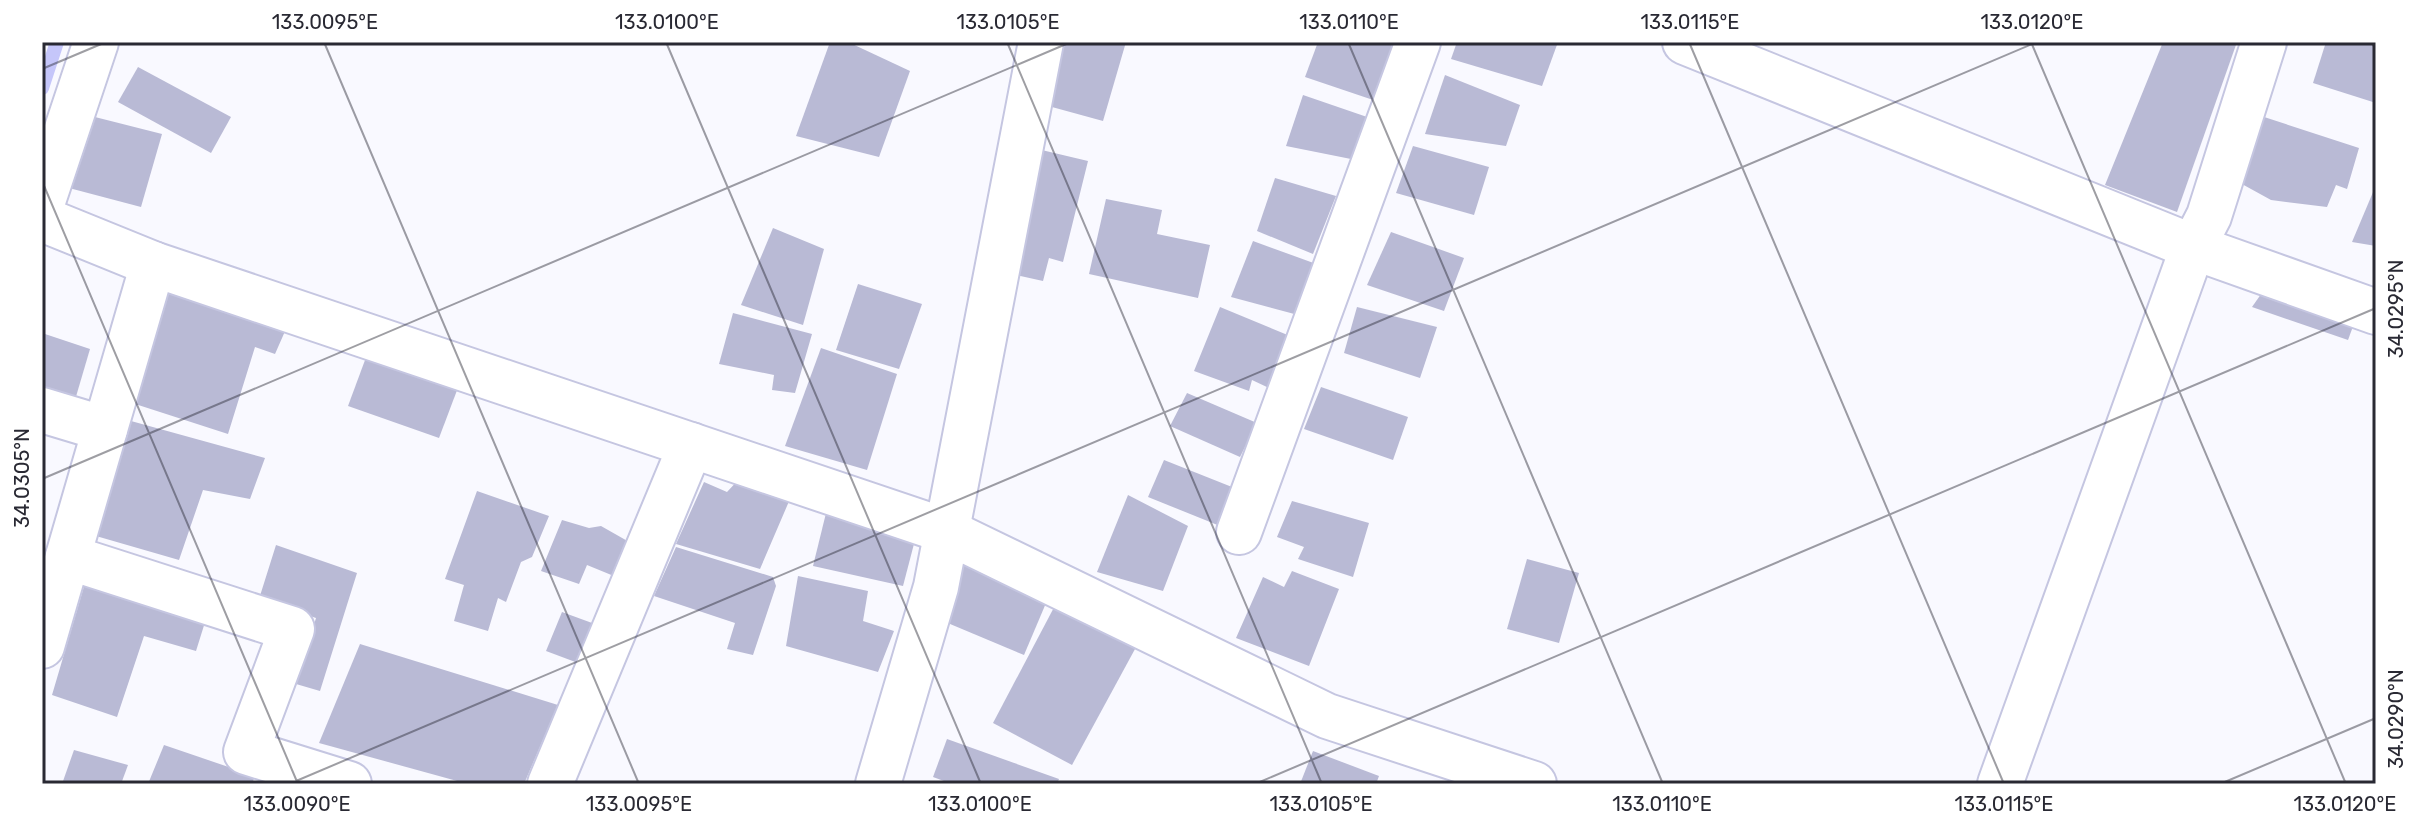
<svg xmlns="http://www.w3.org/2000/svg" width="2418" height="826" font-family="Rubik,sans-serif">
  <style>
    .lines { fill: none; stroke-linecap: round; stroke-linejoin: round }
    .stream { stroke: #c5c6fa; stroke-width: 14 }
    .building { fill: #b9bad5 }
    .street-casing { stroke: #c5c6e1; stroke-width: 48 }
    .secondary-casing { stroke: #c5c6e1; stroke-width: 48 }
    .street { stroke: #fff; stroke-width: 44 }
    .secondary { stroke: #fff; stroke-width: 44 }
    .ticks { fill: none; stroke: #292933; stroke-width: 2; stroke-opacity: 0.45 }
    .neatline { fill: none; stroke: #292933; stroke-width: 3 }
    .ticks-label { font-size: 20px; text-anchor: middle; fill: #292933 }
  </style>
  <rect width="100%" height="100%" fill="#f9f9ff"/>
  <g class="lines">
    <path class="stream" d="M 42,88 L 57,42"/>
  </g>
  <g class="building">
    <path d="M 830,42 L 848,42 L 910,71 L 879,157 L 796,136 Z"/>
    <path d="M 1060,42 L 1126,42 L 1103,121 L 1041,104 Z"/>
    <path d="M 1318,42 L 1403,42 L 1385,104 L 1305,77 Z"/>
    <path d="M 1457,42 L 1558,42 L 1542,86 L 1451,59 Z"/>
    <path d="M 2163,42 L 2237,42 L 2177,212 L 2105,185 Z"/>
    <path d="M 2326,42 L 2376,42 L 2376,103 L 2313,83 Z"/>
    <path d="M 138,67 L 231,117 L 211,153 L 118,102 Z"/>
    <path d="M 1445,75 L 1520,105 L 1506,146 L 1425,134 Z"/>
    <path d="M 1303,95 L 1370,118 L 1356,160 L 1286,146 Z"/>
    <path d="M 2258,115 L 2359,148 L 2347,189 L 2336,185 L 2327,207 L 2271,200 L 2231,178 Z"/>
    <path d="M 91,116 L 162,134 L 141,207 L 69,188 Z"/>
    <path d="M 1413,146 L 1489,167 L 1474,215 L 1396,193 Z"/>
    <path d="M 1029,147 L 1088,161 L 1063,262 L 1049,258 L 1043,281 L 998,271 Z"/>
    <path d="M 1275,178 L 1336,196 L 1313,254 L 1257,231 Z"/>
    <path d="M 2376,185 L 2376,246 L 2352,242 Z"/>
    <path d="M 1106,199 L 1162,210 L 1157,234 L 1210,245 L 1198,298 L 1089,274 Z"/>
    <path d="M 773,228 L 824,249 L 803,325 L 741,305 Z"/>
    <path d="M 1391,232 L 1464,258 L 1444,311 L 1367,285 Z"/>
    <path d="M 1253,241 L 1319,265 L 1298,315 L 1231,297 Z"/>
    <path d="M 858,284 L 922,304 L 899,369 L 836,350 Z"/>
    <path d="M 2266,287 L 2355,321 L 2348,340 L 2252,307 Z"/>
    <path d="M 168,288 L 286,329 L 275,354 L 255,347 L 228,434 L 129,402 Z"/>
    <path d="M 1220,307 L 1290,336 L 1269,388 L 1252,380 L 1249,391 L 1194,371 Z"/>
    <path d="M 1357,307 L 1437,327 L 1420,378 L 1344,353 Z"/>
    <path d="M 733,313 L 812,334 L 795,393 L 772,390 L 774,375 L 719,364 Z"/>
    <path d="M 42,333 L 90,349 L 75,400 L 42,390 Z"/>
    <path d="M 821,348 L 897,374 L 867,470 L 785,446 Z"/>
    <path d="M 368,352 L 459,385 L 439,438 L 348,406 Z"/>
    <path d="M 1321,387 L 1408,417 L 1393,460 L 1304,429 Z"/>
    <path d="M 1187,393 L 1257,423 L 1240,457 L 1170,426 Z"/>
    <path d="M 131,421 L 265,458 L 250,499 L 203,490 L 179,560 L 96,536 Z"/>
    <path d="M 1164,460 L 1237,489 L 1220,526 L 1148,497 Z"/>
    <path d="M 741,477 L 790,499 L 760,569 L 676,544 L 704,482 L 727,492 Z"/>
    <path d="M 477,491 L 549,516 L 532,557 L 521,562 L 506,602 L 498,598 L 488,631 L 454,621 L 464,585 L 445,579 Z"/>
    <path d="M 1128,495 L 1188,526 L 1163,591 L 1097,572 Z"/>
    <path d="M 1292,501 L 1369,523 L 1353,577 L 1298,559 L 1304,547 L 1277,537 Z"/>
    <path d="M 828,505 L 915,540 L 903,586 L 813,566 Z"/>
    <path d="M 562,520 L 589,528 L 601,526 L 638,547 L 626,581 L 587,565 L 579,584 L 541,571 Z"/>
    <path d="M 276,545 L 357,573 L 320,691 L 296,684 L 316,618 L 259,599 Z"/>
    <path d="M 676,547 L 773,577 L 776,586 L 753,655 L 727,649 L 735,623 L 654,596 Z"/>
    <path d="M 956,556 L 1049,596 L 1024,655 L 931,616 Z"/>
    <path d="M 1527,559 L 1579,573 L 1559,643 L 1507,629 Z"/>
    <path d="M 1292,571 L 1339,589 L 1309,666 L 1236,638 L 1263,577 L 1284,587 Z"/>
    <path d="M 798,576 L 868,591 L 863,621 L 894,631 L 878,672 L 786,646 Z"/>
    <path d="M 85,583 L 206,619 L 196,651 L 144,636 L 117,717 L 52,695 Z"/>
    <path d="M 1060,596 L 1141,638 L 1072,765 L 993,723 Z"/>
    <path d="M 562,612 L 603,627 L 586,666 L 546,651 Z"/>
    <path d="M 360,644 L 558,705 L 524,784 L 468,784 L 319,743 Z"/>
    <path d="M 947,739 L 1059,779 L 1057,784 L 952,784 L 933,777 Z"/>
    <path d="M 164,745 L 255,776 L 252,784 L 148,784 Z"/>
    <path d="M 74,750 L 128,765 L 121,784 L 62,784 Z"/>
    <path d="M 1313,751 L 1379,776 L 1376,784 L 1300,784 Z"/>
  </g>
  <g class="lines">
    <defs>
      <g id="street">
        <path d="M 1685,42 L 2193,247 L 2376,312"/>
        <path d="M 42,204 L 96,42"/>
        <path d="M 42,219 L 153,264 L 42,646"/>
        <path d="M 153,264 L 946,531 L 1327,716 L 1534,784"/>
        <path d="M 42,410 L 105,429"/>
        <path d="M 1239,532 L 1418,42"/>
        <path d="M 68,557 L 292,629 L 246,752 L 349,784"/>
        <path d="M 550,784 L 691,445"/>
        <path d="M 2000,784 L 2193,247 L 2209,216 L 2264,42"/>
      </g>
      <path id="secondary" d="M 878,784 L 936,587 L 1041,42"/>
    </defs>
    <use href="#street" class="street-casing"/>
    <use href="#secondary" class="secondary-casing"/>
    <use href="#street" class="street"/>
    <use href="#secondary" class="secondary"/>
  </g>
  <path class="ticks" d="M 324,42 L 639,784M 666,42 L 981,784M 1007,42 L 1322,784M 1348,42 L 1663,784M 1689,42 L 2004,784M 2031,42 L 2346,784M 2372,42 L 2376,52M 42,69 L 106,42M 42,181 L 298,784M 42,479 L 1071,42M 289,784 L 2037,42M 1255,784 L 2376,308M 2220,784 L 2376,718"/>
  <rect width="2418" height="826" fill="none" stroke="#ffffff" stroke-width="88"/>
  <rect x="44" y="44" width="2330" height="738" class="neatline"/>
  <g class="ticks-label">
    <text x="325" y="29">133.0095°E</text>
    <text x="667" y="29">133.0100°E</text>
    <text x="1008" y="29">133.0105°E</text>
    <text x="1349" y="29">133.0110°E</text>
    <text x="1690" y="29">133.0115°E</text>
    <text x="2032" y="29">133.0120°E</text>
    <text transform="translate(2396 309) rotate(-90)" y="7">34.0295°N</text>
    <text transform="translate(22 478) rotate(-90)" y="7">34.0305°N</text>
    <text transform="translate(2396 719) rotate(-90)" y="7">34.0290°N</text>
    <text x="297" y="811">133.0090°E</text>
    <text x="639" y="811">133.0095°E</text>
    <text x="980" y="811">133.0100°E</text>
    <text x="1321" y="811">133.0105°E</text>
    <text x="1662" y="811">133.0110°E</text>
    <text x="2004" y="811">133.0115°E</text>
    <text x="2345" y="811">133.0120°E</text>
  </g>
</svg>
